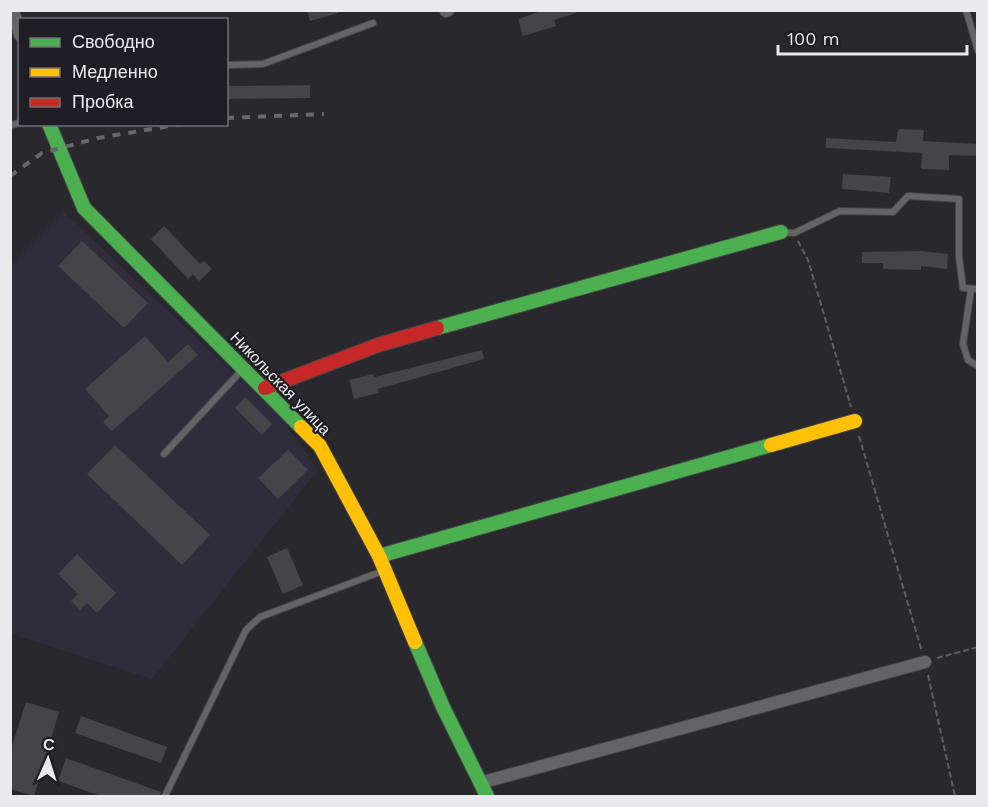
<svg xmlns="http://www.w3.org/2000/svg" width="988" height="807" font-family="'Work Sans',sans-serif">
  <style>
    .industrial { fill: #2f2c3c }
    .building { fill: #454448 }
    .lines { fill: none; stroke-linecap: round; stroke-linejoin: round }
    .lane-casing { stroke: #454548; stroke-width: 8 }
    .street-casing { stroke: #454548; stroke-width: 14 }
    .fast-casing { stroke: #454548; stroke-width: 16 }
    .slow-casing { stroke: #454548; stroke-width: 16 }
    .jam-casing { stroke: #454548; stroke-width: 16 }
    .path { stroke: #5f5e62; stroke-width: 2; stroke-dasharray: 6 3; stroke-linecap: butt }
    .lane { stroke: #646466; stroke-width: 6 }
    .street { stroke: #646466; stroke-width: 12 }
    .fast { stroke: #4caf50; stroke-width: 14 }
    .slow { stroke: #ffc107; stroke-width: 14 }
    .jam { stroke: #c62828; stroke-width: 14 }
    .rail { stroke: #676669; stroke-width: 4; stroke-dasharray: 8 8; stroke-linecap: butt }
    .labels { text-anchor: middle; stroke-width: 4.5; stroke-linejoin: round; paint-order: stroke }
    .street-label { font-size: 16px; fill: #eae9ee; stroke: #1f1e24 }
  </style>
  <rect width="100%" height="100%" fill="#29282d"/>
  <path class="industrial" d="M 64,212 L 285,422 L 318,470 L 152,679 L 11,634 L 10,266 Z"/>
  <g class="building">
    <path d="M 307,10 L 337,10 L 338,13 L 310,21 Z"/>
    <path d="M 544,10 L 576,10 L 576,13 L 554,20 L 556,26 L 523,36 L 518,19 Z"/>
    <path d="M 310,85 L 310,98 L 226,99 L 226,86 Z"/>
    <path d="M 898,129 L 924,130 L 923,141 L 978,144 L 978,156 L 949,155 L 949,170 L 921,169 L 922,153 L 826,148 L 826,138 L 896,142 Z"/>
    <path d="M 843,174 L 891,177 L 889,193 L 842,189 Z"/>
    <path d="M 164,226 L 200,264 L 204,261 L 212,269 L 199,281 L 193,274 L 188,279 L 151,239 Z"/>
    <path d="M 82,241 L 148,303 L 124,328 L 58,266 Z"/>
    <path d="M 922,251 L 948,254 L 947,269 L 921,266 L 921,270 L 883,269 L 883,263 L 862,263 L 862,252 Z"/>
    <path d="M 145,336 L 168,362 L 188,344 L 198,355 L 112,431 L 103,422 L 109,416 L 85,389 Z"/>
    <path d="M 482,350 L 484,359 L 378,389 L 379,393 L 354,399 L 349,380 L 373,374 L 375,377 Z"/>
    <path d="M 245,397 L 272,424 L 262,435 L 235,408 Z"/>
    <path d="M 115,445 L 210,535 L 182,565 L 87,474 Z"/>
    <path d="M 288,450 L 308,470 L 278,499 L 258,478 Z"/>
    <path d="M 287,548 L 303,585 L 283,594 L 267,557 Z"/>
    <path d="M 77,554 L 116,593 L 97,613 L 87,603 L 80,610 L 71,601 L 78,594 L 58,574 Z"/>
    <path d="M 26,702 L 59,712 L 34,796 L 10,789 L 10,752 Z"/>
    <path d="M 81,716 L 167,747 L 161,763 L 75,733 Z"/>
    <path d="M 66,758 L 161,792 L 160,796 L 101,796 L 58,781 Z"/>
  </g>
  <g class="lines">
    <defs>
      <g id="lane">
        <path d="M 966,10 L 978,51"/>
        <path d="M 226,65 L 263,64 L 373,23"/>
        <path d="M 10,125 L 20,123"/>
        <path d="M 781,232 L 794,233 L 840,211 L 893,212 L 908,196 L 959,199 L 959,257 L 963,288 L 978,289"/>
        <path d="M 971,289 L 963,344 L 968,360 L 978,366"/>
        <path d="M 164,454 L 243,369"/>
        <path d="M 165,796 L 246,630 L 260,617 L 383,571"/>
      </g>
      <g id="street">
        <path d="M 13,10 L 20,35"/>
        <path d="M 446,11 L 448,10"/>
        <path d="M 480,783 L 925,662"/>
      </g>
      <g id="fast">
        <path d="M 49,124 L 84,208 L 301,427"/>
        <path d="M 437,328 L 781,232"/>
        <path d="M 379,556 L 771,445"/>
        <path d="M 415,642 L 443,707 L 487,796"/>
      </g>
      <g id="slow">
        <path d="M 301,427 L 320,446 L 379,556 L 415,642"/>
        <path d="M 771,445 L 855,421"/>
      </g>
      <path id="jam" d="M 265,388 L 378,345 L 437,328"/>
    </defs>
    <use href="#lane" class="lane-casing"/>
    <use href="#street" class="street-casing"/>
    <use href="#fast" class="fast-casing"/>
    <use href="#slow" class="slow-casing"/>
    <use href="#jam" class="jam-casing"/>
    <g class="path">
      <path d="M 798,241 L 808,260 L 851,407"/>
      <path d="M 859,436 L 922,652"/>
      <path d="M 937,658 L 978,647"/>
      <path d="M 928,675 L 955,796"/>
    </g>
    <use href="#lane" class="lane"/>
    <use href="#street" class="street"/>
    <use href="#fast" class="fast"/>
    <use href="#slow" class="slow"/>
    <use href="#jam" class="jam"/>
    <g class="rail">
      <path d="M 226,118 L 324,114"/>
      <path d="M 10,176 L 42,153 L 98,138 L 182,124"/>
    </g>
  </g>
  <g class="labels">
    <g class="street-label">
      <text transform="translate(281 383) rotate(46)" y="6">Никольская улица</text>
    </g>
  </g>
  <rect width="988" height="807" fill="none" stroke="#eae9ee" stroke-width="24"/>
  <rect x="18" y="18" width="210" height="108" fill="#1f1e24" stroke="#706f75" stroke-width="1.5"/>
  <rect x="30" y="38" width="30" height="9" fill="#4caf50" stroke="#706f75" stroke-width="1.5"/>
  <text x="72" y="48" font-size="18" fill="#eae9ee">Свободно</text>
  <rect x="30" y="68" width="30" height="9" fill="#ffc107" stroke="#706f75" stroke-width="1.5"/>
  <text x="72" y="78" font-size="18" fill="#eae9ee">Медленно</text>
  <rect x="30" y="98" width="30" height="9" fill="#c62828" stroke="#706f75" stroke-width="1.5"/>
  <text x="72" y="108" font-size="18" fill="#eae9ee">Пробка</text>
  <g transform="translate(48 759) rotate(3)" stroke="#1f1e24" stroke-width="4.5" paint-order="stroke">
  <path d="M0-4.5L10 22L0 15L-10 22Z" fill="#eae9ee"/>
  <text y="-9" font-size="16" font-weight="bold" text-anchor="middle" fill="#eae9ee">С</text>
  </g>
  <path d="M778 45v9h189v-9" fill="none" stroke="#eae9ee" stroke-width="3"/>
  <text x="787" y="45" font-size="18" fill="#eae9ee" stroke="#1f1e24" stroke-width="4.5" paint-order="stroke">100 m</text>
</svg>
